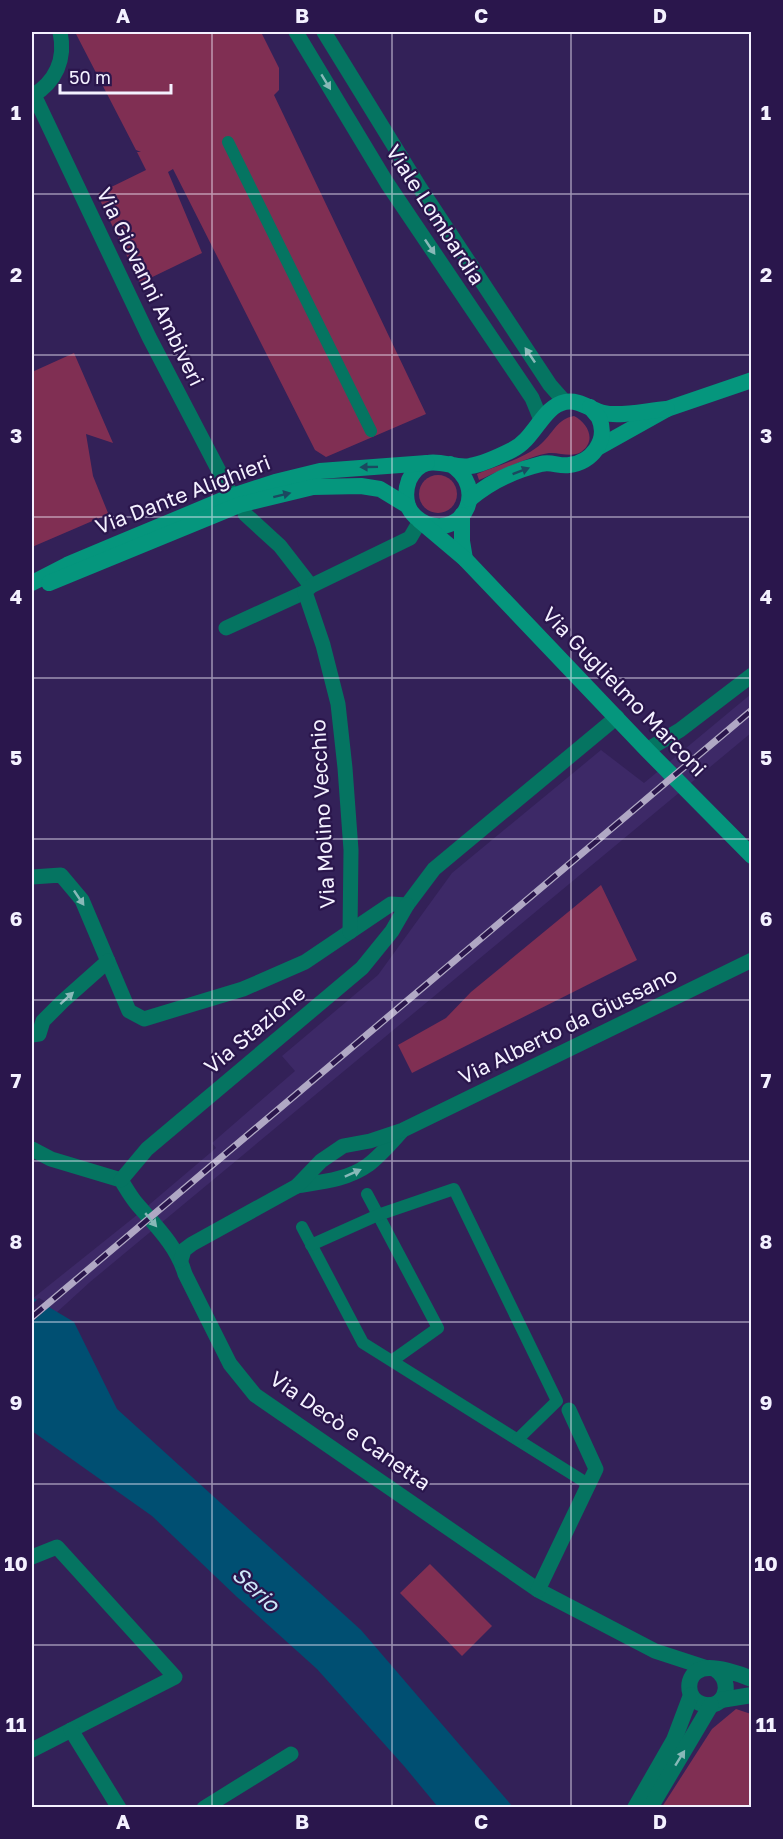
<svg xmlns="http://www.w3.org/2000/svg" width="783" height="1839" font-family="'Golos Text',sans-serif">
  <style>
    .built { fill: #3d2967 }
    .green { fill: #802f53 }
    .water { fill: #004f72 }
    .pier { fill: #332158 }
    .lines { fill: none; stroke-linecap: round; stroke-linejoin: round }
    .pedestrian { stroke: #057461; stroke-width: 12 }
    .minor { stroke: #057461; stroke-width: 15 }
    .tertiary { stroke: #057461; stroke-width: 16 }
    .secondary { stroke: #05967d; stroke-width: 16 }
    .rail-casing { stroke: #b0a8c4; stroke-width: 7 }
    .rail { stroke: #2a164c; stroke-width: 4.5; stroke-dasharray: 14; stroke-linecap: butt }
    .oneway { fill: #88b9b8 }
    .oneway2 { fill: #1b4960 }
    .grid { fill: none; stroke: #f4f1ff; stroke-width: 1.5; stroke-opacity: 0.55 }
    .labels { text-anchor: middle; stroke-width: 4.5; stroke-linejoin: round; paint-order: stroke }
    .street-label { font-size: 21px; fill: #f4f1ff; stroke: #2a164c }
    .water-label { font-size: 22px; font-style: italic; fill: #cee8f8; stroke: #2a164c }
    .neatline { fill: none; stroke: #f4f1ff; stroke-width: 2 }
    .grid-label { font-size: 20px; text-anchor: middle; font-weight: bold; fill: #f4f1ff }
  </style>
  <rect width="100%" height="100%" fill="#332158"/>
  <path class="built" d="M 751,694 L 751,733 L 90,1282 L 32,1335 L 32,1299 L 137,1215 L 216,1148 L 212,1143 L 295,1071 L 282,1056 L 378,975 L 452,873 L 601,750 L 644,783 Z"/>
  <g class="green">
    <path d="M 75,32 L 261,32 L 279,68 L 279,90 L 274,95 L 426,414 L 326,457 L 315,450 L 173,169 L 168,172 L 202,253 L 140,283 L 98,196 L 99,193 L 146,170 L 137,152 L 141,152 L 136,150 Z"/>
    <path d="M 74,353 L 113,443 L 86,434 L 93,476 L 108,513 L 104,516 L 32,547 L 32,372 Z"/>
    <path d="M 574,416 C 588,423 597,441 581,452 C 572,458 559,452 549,453 C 532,455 496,473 479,480 L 477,474 C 498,465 525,459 542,443 C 554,432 557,419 574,416 Z"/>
    <circle cx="438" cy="494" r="19"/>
    <path d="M 601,885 L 637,960 L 412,1073 L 398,1045 L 446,1018 L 471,992 Z"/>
    <path d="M 430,1564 L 492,1626 L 462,1656 L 400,1593 Z"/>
    <path d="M 736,1709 L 751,1714 L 751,1807 L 662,1807 L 712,1729 Z"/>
  </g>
  <path class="water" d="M 32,1297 L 74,1322 L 117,1409 L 361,1630 L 513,1807 L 438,1807 L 404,1766 L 317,1669 L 237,1597 L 152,1516 L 32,1431 Z"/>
  <path class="pier" d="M 39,1298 L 51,1305 L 32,1322 L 32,1304 Z"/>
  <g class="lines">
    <g class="pedestrian">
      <path d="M 228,142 L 371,431"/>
      <path d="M 367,1194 L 438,1328 L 393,1360"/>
      <path d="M 302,1227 L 363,1343 L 588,1484"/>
      <path d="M 311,1245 L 378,1215 L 454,1189 L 557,1401 L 518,1439"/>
    </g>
    <g class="minor">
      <path d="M 296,32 L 387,183 L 532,398 L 541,420"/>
      <path d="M 324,32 L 420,188 L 550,385 L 565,402"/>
      <path d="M 34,95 L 149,337 L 232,496"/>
      <path d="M 32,96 C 56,82 66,59 60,32"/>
      <path d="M 245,514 L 280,546 L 311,586"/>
      <path d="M 226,628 L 305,592"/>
      <path d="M 647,750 L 680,730 L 752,675"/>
      <path d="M 32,877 L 61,875 L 82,900 L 129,1011 L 144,1019 L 243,989 L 305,962 L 391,904 L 407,905 L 434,869 L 617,717"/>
      <path d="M 350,932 L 351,850 L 345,768 L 338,704 L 323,645 L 305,592 L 311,586 L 410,538 L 420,521"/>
      <path d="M 32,1035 L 39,1034 L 43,1021 L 63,1001 L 108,961"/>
      <path d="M 32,1149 L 51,1159 L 121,1180 C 126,1188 131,1197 137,1204 C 155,1225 177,1246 185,1274 L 230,1364 L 255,1395 L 538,1590 L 655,1651 L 707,1668"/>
      <path d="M 121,1180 L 147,1149 L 362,968 L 392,931 L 407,905"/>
      <path d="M 297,1186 C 321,1182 347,1180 368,1165 C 380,1156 391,1143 401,1132"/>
      <path d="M 181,1260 L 184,1250 L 192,1244 L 297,1186 L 321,1161 L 343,1146 L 370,1141 L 403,1130 L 752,960"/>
      <path d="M 32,1557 L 57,1547 L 175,1677 L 32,1750"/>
      <path d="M 538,1590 L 596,1469 L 569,1410"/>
      <path d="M 71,1730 L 119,1808"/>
      <path d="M 204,1808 L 291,1754"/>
    </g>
    <g class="tertiary">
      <path d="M 716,1670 C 735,1683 724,1711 702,1704 C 685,1699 685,1674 702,1669 C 714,1665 740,1674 752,1679"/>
      <path d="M 721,1700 L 752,1695"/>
      <path d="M 635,1808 L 674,1740 L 691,1695"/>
      <path d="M 650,1808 L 711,1705"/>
    </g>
    <g class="secondary">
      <path d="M 599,447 L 667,409 L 752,380"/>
      <path d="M 450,464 C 488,487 465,537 427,524 C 419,521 411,514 408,506 C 405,497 406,488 409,480 C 425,448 449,470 470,466 C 484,464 500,456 512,450 C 535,439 542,407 565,402 C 579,399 591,410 604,413 C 621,417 649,410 667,409"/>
      <path d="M 470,499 C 490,482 516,470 541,464 C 551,461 560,467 569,465 C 591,463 609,441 599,418 C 597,415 593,411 590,407"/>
      <path d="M 462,515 L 462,541 L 465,559"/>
      <path d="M 420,521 L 465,559 L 647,750 L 752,856"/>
      <path d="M 32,583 L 67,565 L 117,544 L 232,496 L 275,482 L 320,471 L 427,463"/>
      <path d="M 49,583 L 239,505 L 313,487 L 361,486 L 380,489 L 408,506"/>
    </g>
    <defs>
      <path id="rail" d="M 32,1317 L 752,710"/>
    </defs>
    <use href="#rail" class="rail-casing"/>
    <use href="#rail" class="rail"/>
  </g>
  <defs><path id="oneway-solid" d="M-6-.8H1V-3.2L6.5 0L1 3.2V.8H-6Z" transform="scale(1.5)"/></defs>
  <g class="oneway">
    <use href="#oneway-solid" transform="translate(326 82) rotate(59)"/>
    <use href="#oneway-solid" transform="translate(430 247) rotate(56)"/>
    <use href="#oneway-solid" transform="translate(530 355) rotate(-124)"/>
    <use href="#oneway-solid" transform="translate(79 898) rotate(56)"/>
    <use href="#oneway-solid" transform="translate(67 998) rotate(-42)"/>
    <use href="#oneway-solid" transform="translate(353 1173) rotate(-24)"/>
    <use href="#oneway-solid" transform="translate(151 1220) rotate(50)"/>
    <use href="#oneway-solid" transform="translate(680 1758) rotate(-58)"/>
  </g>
  <g class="oneway2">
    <use href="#oneway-solid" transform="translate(369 467) rotate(179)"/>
    <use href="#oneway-solid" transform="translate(521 471) rotate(-21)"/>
    <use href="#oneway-solid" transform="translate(282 495) rotate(-14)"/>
  </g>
  <path class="grid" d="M 212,32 L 212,1808M 392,32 L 392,1808M 571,32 L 571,1808M 32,194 L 752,194M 32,355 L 752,355M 32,517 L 752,517M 32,678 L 752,678M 32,839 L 752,839M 32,1000 L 752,1000M 32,1161 L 752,1161M 32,1322 L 752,1322M 32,1484 L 752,1484M 32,1645 L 752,1645"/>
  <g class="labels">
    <g class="street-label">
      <text transform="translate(435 215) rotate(57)" y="7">Viale Lombardia</text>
      <text transform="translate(150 287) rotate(64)" y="7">Via Giovanni Ambiveri</text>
      <text transform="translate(183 495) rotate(-21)" y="7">Via Dante Alighieri</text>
      <text transform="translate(624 692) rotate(46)" y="7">Via Guglielmo Marconi</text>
      <text transform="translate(323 814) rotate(-93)" y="7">Via Molino Vecchio</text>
      <text transform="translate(568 1026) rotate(-26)" y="7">Via Alberto da Giussano</text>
      <text transform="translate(255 1030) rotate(-40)" y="7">Via Stazione</text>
      <text transform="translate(350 1431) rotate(35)" y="7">Via Decò e Canetta</text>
    </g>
    <g class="water-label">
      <text transform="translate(256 1589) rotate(43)" y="8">Serio</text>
    </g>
  </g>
  <rect width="783" height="1839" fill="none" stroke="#2a164c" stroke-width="66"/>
  <path d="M60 84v9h111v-9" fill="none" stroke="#f4f1ff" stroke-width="3"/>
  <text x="69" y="84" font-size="18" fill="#f4f1ff" stroke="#2a164c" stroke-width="4.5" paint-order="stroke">50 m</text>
  <rect x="33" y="33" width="717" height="1773" class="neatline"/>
  <g class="grid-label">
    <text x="123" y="23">A</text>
    <text x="302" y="23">B</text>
    <text x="481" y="23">C</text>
    <text x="660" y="23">D</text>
    <text x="16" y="120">1</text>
    <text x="766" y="120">1</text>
    <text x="16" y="282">2</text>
    <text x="766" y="282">2</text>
    <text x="16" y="443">3</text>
    <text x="766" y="443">3</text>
    <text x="16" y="604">4</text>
    <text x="766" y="604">4</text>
    <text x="16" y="765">5</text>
    <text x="766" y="765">5</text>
    <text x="16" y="926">6</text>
    <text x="766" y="926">6</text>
    <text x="16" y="1088">7</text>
    <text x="766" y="1088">7</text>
    <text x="16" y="1249">8</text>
    <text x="766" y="1249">8</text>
    <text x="16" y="1410">9</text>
    <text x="766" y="1410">9</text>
    <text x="16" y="1571">10</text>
    <text x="766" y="1571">10</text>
    <text x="16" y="1732">11</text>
    <text x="766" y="1732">11</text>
    <text x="123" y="1829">A</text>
    <text x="302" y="1829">B</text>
    <text x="481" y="1829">C</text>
    <text x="660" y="1829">D</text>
  </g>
</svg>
